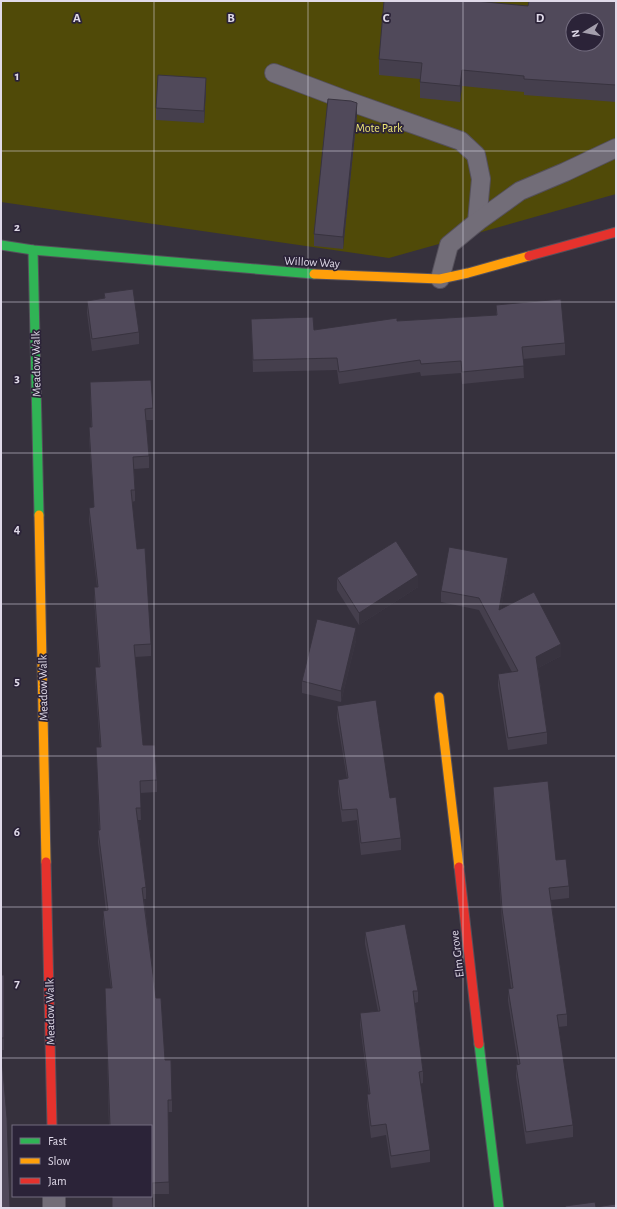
<svg xmlns="http://www.w3.org/2000/svg" width="617" height="1209" font-family="'Alegreya Sans',sans-serif">
  <style>
    .green { fill: #504a08; fill-rule: evenodd }
    .lines { fill: none; stroke-linecap: round; stroke-linejoin: round }
    .lane-casing { stroke: #55505b; stroke-width: 20 }
    .street-casing { stroke: #55505b; stroke-width: 24 }
    .fast-casing { stroke: #55505b; stroke-width: 11 }
    .slow-casing { stroke: #55505b; stroke-width: 11 }
    .jam-casing { stroke: #55505b; stroke-width: 11 }
    .lane { stroke: #726d78; stroke-width: 18 }
    .street { stroke: #726d78; stroke-width: 22 }
    .fast { stroke: #30b455; stroke-width: 9 }
    .slow { stroke: #ff9f0a; stroke-width: 9 }
    .jam { stroke: #e5322d; stroke-width: 9 }
    .wall { fill: #453f4d }
    .shaded-wall { fill: #38333f }
    .building { fill: #50495a; stroke: #38333f; fill-rule: evenodd }
    .grid { fill: none; stroke: #e0dae9; stroke-width: 1; stroke-opacity: 0.55 }
    .labels { text-anchor: middle; stroke-width: 3.5; stroke-linejoin: round; paint-order: stroke }
    .park-label { font-size: 12px; fill: #eee675; stroke: #2b2338 }
    .street-label { font-size: 12px; fill: #e0dae9; stroke: #2b2338 }
    .grid-label { font-size: 13px; text-anchor: middle; font-weight: bold; fill: #e0dae9; stroke: #2b2338; stroke-width: 3.5; stroke-linejoin: round; paint-order: stroke }
  </style>
  <rect width="100%" height="100%" fill="#36313d"/>
  <path class="green" d="M 1,1 L 616,1 L 616,194 L 389,258 L 1,202 ZM 573,20 L 597,20 L 597,44 L 573,44 Z"/>
  <g class="lines">
    <defs>
      <g id="lane">
        <path d="M 274,73 L 348,101 L 461,141 L 476,155 L 481,179 L 477,222"/>
        <path d="M 440,279 L 449,245 L 477,222 L 520,191 L 565,172 L 616,148"/>
      </g>
      <path id="street" d="M 54,1196 L 54,1208"/>
      <g id="fast">
        <path d="M 1,245 L 33,250 L 314,274"/>
        <path d="M 33,250 L 39,515"/>
        <path d="M 479,1044 L 499,1208"/>
      </g>
      <g id="slow">
        <path d="M 314,274 L 440,279 L 468,273 L 529,256"/>
        <path d="M 39,515 L 46,862"/>
        <path d="M 439,697 L 459,867"/>
      </g>
      <g id="jam">
        <path d="M 529,256 L 616,232"/>
        <path d="M 46,862 L 52,1126"/>
        <path d="M 459,867 L 479,1044"/>
      </g>
    </defs>
    <use href="#lane" class="lane-casing"/>
    <use href="#street" class="street-casing"/>
    <use href="#fast" class="fast-casing"/>
    <use href="#slow" class="slow-casing"/>
    <use href="#jam" class="jam-casing"/>
    <use href="#lane" class="lane"/>
    <use href="#street" class="street"/>
    <use href="#fast" class="fast"/>
    <use href="#slow" class="slow"/>
    <use href="#jam" class="jam"/>
  </g>
  <g class="wall">
    <path d="M 616,1 L 616,102 L 524,95 L 524,92 L 462,86 L 460,102 L 420,98 L 420,79 L 379,75 L 379,59 L 528,6 Z"/>
    <path d="M 206,90 L 204,123 L 156,120 L 156,108 Z"/>
    <path d="M 357,115 L 343,249 L 314,246 L 314,234 Z"/>
    <path d="M 104,293 L 139,332 L 139,344 L 92,351 L 87,313 L 87,301 L 104,298 Z"/>
    <path d="M 496,305 L 565,343 L 565,355 L 523,359 L 524,378 L 462,384 L 461,373 L 421,376 L 420,372 L 339,384 L 337,370 L 253,372 L 251,319 L 314,330 L 397,321 L 496,315 Z"/>
    <path d="M 90,382 L 153,408 L 153,420 L 146,420 L 149,456 L 149,468 L 134,469 L 135,490 L 135,501 L 132,502 L 137,549 L 151,644 L 151,656 L 135,657 L 143,745 L 157,780 L 157,792 L 140,793 L 141,820 L 138,820 L 146,887 L 146,899 L 144,899 L 156,998 L 165,1060 L 172,1100 L 172,1112 L 168,1112 L 169,1194 L 153,1194 L 151,1126 L 109,1126 L 105,988 L 111,988 L 103,923 L 103,911 L 106,911 L 98,842 L 98,830 L 99,830 L 96,747 L 100,747 L 95,679 L 95,667 L 99,667 L 94,599 L 94,587 L 97,587 L 89,520 L 89,508 L 94,507 L 89,439 L 89,427 L 91,427 Z"/>
    <path d="M 508,570 L 501,609 L 561,656 L 538,668 L 547,732 L 547,744 L 508,750 L 498,686 L 498,674 L 512,672 L 479,610 L 441,602 L 441,591 Z"/>
    <path d="M 337,578 L 418,587 L 359,625 L 337,590 Z"/>
    <path d="M 356,640 L 341,702 L 302,693 L 302,681 Z"/>
    <path d="M 337,706 L 390,798 L 401,838 L 401,850 L 361,855 L 357,820 L 342,822 L 338,792 L 338,780 L 347,779 L 337,718 Z"/>
    <path d="M 493,787 L 556,860 L 569,886 L 569,898 L 551,900 L 567,1014 L 567,1026 L 558,1027 L 573,1125 L 573,1137 L 526,1144 L 516,1077 L 516,1065 L 518,1064 L 508,1001 L 508,989 L 511,988 L 502,921 L 493,799 Z"/>
    <path d="M 365,932 L 418,991 L 418,1002 L 415,1003 L 423,1071 L 423,1083 L 420,1084 L 430,1150 L 430,1162 L 391,1168 L 386,1135 L 371,1138 L 367,1106 L 367,1094 L 369,1094 L 360,1025 L 360,1013 L 378,1011 L 365,944 Z"/>
    <path d="M 1,962 L 4,1038 L 4,1050 L 1,1050 L 1,1208 Z"/>
  </g>
  <g class="shaded-wall">
    <path d="M 462,70 L 462,86 L 460,102 L 460,86 Z"/>
    <path d="M 206,78 L 206,90 L 204,123 L 204,111 Z"/>
    <path d="M 357,103 L 357,115 L 343,249 L 343,237 Z"/>
    <path d="M 508,558 L 508,570 L 499,622 L 499,610 Z"/>
    <path d="M 418,575 L 418,587 L 359,625 L 359,613 Z"/>
    <path d="M 356,628 L 356,640 L 341,702 L 341,691 Z"/>
    <path d="M 561,644 L 561,656 L 536,669 L 536,657 Z"/>
  </g>
  <g class="building">
    <path d="M 384,1 L 475,1 L 528,6 L 529,1 L 616,1 L 616,85 L 524,79 L 524,76 L 462,70 L 460,86 L 420,82 L 422,63 L 379,59 ZM 573,20 L 597,20 L 597,44 L 573,44 Z"/>
    <path d="M 158,75 L 206,78 L 204,111 L 156,108 Z"/>
    <path d="M 328,99 L 351,101 L 357,103 L 343,237 L 314,234 Z"/>
    <path d="M 133,289 L 139,332 L 92,339 L 87,301 L 105,298 L 104,293 Z"/>
    <path d="M 561,299 L 565,343 L 522,347 L 524,366 L 462,372 L 461,361 L 421,364 L 420,360 L 339,372 L 337,358 L 253,360 L 251,319 L 313,317 L 314,330 L 397,318 L 397,321 L 497,315 L 496,305 Z"/>
    <path d="M 151,380 L 153,408 L 145,409 L 149,456 L 133,457 L 135,490 L 131,490 L 137,549 L 145,548 L 151,644 L 134,645 L 143,745 L 155,745 L 157,780 L 140,781 L 141,808 L 136,808 L 146,887 L 142,888 L 156,998 L 161,998 L 165,1060 L 171,1060 L 172,1100 L 168,1100 L 169,1182 L 152,1183 L 153,1208 L 112,1208 L 112,1196 L 151,1196 L 151,1126 L 110,1126 L 105,988 L 112,988 L 103,911 L 108,910 L 98,830 L 100,830 L 96,747 L 101,747 L 95,667 L 100,667 L 94,587 L 98,587 L 89,508 L 94,507 L 89,427 L 92,427 L 90,382 Z"/>
    <path d="M 396,541 L 418,575 L 359,613 L 337,578 Z"/>
    <path d="M 449,547 L 508,558 L 499,610 L 534,592 L 561,644 L 536,657 L 547,732 L 508,738 L 498,674 L 518,671 L 479,598 L 441,591 Z"/>
    <path d="M 317,619 L 356,628 L 341,691 L 302,681 Z"/>
    <path d="M 376,700 L 390,798 L 396,797 L 401,838 L 361,843 L 357,809 L 342,810 L 338,780 L 348,778 L 337,706 Z"/>
    <path d="M 548,781 L 556,860 L 566,859 L 569,886 L 549,888 L 567,1014 L 557,1015 L 573,1125 L 526,1132 L 516,1065 L 520,1064 L 508,989 L 513,988 L 502,909 L 493,787 Z"/>
    <path d="M 405,924 L 418,991 L 413,991 L 423,1071 L 419,1072 L 430,1150 L 391,1156 L 386,1124 L 371,1126 L 367,1094 L 370,1094 L 360,1013 L 380,1011 L 365,932 Z"/>
    <path d="M 1,962 L 2,975 L 4,975 L 4,1038 L 1,1038 Z"/>
    <path d="M 1,1048 L 7,1118 L 10,1208 L 1,1208 Z"/>
    <path d="M 595,1202 L 596,1207 L 616,1204 L 616,1208 L 566,1208 L 565,1206 Z"/>
  </g>
  <path class="grid" d="M 154,1 L 154,1208M 308,1 L 308,1208M 463,1 L 463,1208M 1,151 L 616,151M 1,302 L 616,302M 1,453 L 616,453M 1,604 L 616,604M 1,756 L 616,756M 1,907 L 616,907M 1,1058 L 616,1058"/>
  <g class="labels">
    <g class="park-label">
      <text x="379" y="132">Mote Park</text>
    </g>
    <g class="street-label">
      <text transform="translate(312 262) rotate(3)" y="4">Willow Way</text>
      <text transform="translate(36 364) rotate(-91)" y="4">Meadow Walk</text>
      <text transform="translate(43 688) rotate(-91)" y="4">Meadow Walk</text>
      <text transform="translate(457 954) rotate(-97)" y="4">Elm Grove</text>
      <text transform="translate(50 1012) rotate(-91)" y="4">Meadow Walk</text>
    </g>
  </g>
  <g class="grid-label">
    <text x="77" y="22">A</text>
    <text x="231" y="22">B</text>
    <text x="386" y="22">C</text>
    <text x="540" y="22">D</text>
    <text x="17" y="80">1</text>
    <text x="17" y="231">2</text>
    <text x="17" y="382">3</text>
    <text x="17" y="533">4</text>
    <text x="17" y="685">5</text>
    <text x="17" y="836">6</text>
    <text x="17" y="987">7</text>
  </g>
  <rect width="617" height="1209" fill="none" stroke="#e0dae9" stroke-width="4"/>
  <rect x="12" y="1125" width="140" height="72" fill="#2b2338" stroke="#736c7f"/>
  <rect x="20" y="1138" width="20" height="6" fill="#30b455" stroke="#736c7f"/>
  <text x="48" y="1145" font-size="12" fill="#e0dae9">Fast</text>
  <rect x="20" y="1158" width="20" height="6" fill="#ff9f0a" stroke="#736c7f"/>
  <text x="48" y="1165" font-size="12" fill="#e0dae9">Slow</text>
  <rect x="20" y="1178" width="20" height="6" fill="#e5322d" stroke="#736c7f"/>
  <text x="48" y="1185" font-size="12" fill="#e0dae9">Jam</text>
  <g transform="translate(585 32) rotate(260)"><circle r="19" fill="#2b2338" stroke="#736c7f"/>
  <path d="M0-3L7 15L0 10L-7 15Z" fill="#a49fad"/>
  <text y="-6" font-size="11" font-weight="bold" text-anchor="middle" fill="#e0dae9">N</text>
  </g>
</svg>
